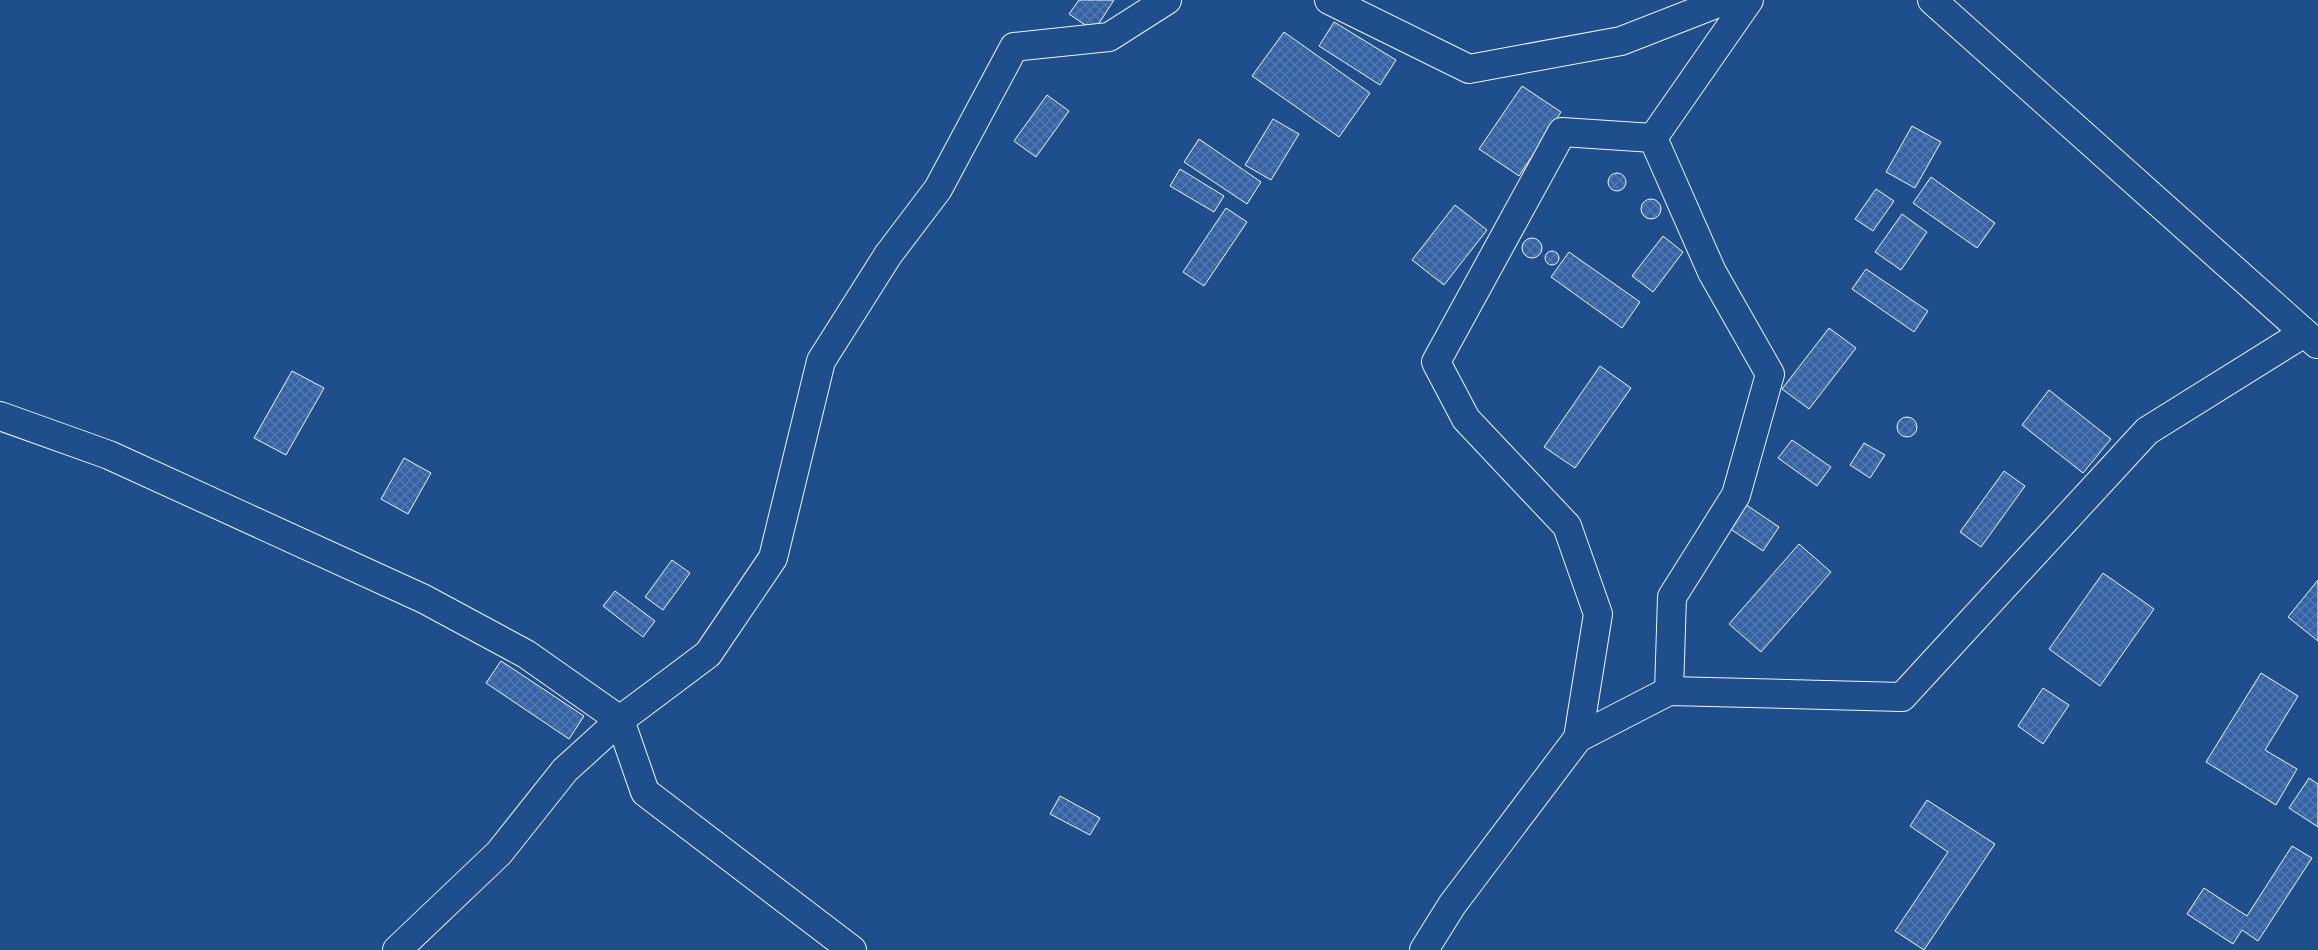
<svg xmlns="http://www.w3.org/2000/svg" width="2318" height="950" font-family="Bitter,serif">
  <style>
    .building { fill: url(#building-cross-hatch); stroke: #f2f6ff }
    .lines { fill: none; stroke-linecap: round; stroke-linejoin: round }
    .minor-casing { stroke: #f2f6ff; stroke-width: 30 }
    .minor { stroke: #1f4e8c; stroke-width: 28 }
  </style>
  <defs>
    <pattern id="building-cross-hatch" width="8" height="8" patternUnits="userSpaceOnUse" patternTransform="scale(1.25)"><rect width="8" height="8" fill="#3563a3"/><path d="M0 0l8 8M0 8l8-8" fill="none" stroke="#537ab1"/></pattern>
  </defs>
  <rect width="100%" height="100%" fill="#1f4e8c"/>
  <g class="building">
    <path d="M 1079,0 L 1114,0 L 1094,31 L 1069,14 Z"/>
    <path d="M 1334,22 L 1396,60 L 1380,85 L 1319,46 Z"/>
    <path d="M 1284,32 L 1370,93 L 1339,137 L 1252,76 Z"/>
    <path d="M 1522,86 L 1561,112 L 1519,176 L 1479,149 Z"/>
    <path d="M 1047,95 L 1069,111 L 1036,157 L 1014,141 Z"/>
    <path d="M 1273,119 L 1299,134 L 1271,180 L 1245,165 Z"/>
    <path d="M 1912,126 L 1941,142 L 1915,188 L 1886,172 Z"/>
    <path d="M 1199,139 L 1261,182 L 1247,204 L 1184,162 Z"/>
    <path d="M 1180,169 L 1224,196 L 1214,212 L 1170,186 Z"/>
    <circle cx="1617" cy="182" r="9"/>
    <path d="M 1931,177 L 1995,223 L 1977,248 L 1913,203 Z"/>
    <path d="M 1876,189 L 1894,201 L 1873,231 L 1855,219 Z"/>
    <circle cx="1651" cy="209" r="10"/>
    <path d="M 1455,205 L 1487,230 L 1444,285 L 1412,260 Z"/>
    <path d="M 1226,208 L 1247,222 L 1204,286 L 1183,272 Z"/>
    <path d="M 1902,214 L 1927,232 L 1901,270 L 1875,252 Z"/>
    <path d="M 1663,236 L 1683,252 L 1653,292 L 1632,276 Z"/>
    <circle cx="1532" cy="248" r="10"/>
    <circle cx="1552" cy="258" r="7"/>
    <path d="M 1569,252 L 1640,302 L 1622,328 L 1551,277 Z"/>
    <path d="M 1866,269 L 1928,311 L 1914,332 L 1852,289 Z"/>
    <path d="M 1829,328 L 1856,348 L 1809,409 L 1782,389 Z"/>
    <path d="M 1600,366 L 1631,388 L 1575,468 L 1544,447 Z"/>
    <path d="M 292,371 L 324,388 L 286,455 L 254,438 Z"/>
    <path d="M 2049,390 L 2111,439 L 2083,473 L 2022,425 Z"/>
    <circle cx="1907" cy="427" r="10"/>
    <path d="M 1792,440 L 1831,467 L 1817,486 L 1778,458 Z"/>
    <path d="M 1864,443 L 1885,455 L 1870,478 L 1850,465 Z"/>
    <path d="M 404,458 L 431,473 L 408,514 L 381,499 Z"/>
    <path d="M 2004,471 L 2025,486 L 1981,547 L 1960,532 Z"/>
    <path d="M 1745,504 L 1779,527 L 1763,551 L 1729,528 Z"/>
    <path d="M 1799,544 L 1831,572 L 1761,652 L 1729,624 Z"/>
    <path d="M 672,560 L 690,573 L 663,610 L 645,597 Z"/>
    <path d="M 2103,573 L 2154,609 L 2100,686 L 2049,649 Z"/>
    <path d="M 2318,580 L 2318,641 L 2288,617 Z"/>
    <path d="M 615,591 L 655,621 L 643,637 L 603,606 Z"/>
    <path d="M 501,661 L 584,716 L 569,739 L 486,683 Z"/>
    <path d="M 2261,673 L 2298,696 L 2265,750 L 2297,769 L 2276,805 L 2206,762 Z"/>
    <path d="M 2043,688 L 2069,705 L 2043,744 L 2018,726 Z"/>
    <path d="M 2309,778 L 2318,784 L 2318,827 L 2289,808 Z"/>
    <path d="M 1060,796 L 1100,818 L 1090,835 L 1050,814 Z"/>
    <path d="M 1927,800 L 1995,844 L 1924,950 L 1895,931 L 1948,852 L 1910,826 Z"/>
    <path d="M 2292,846 L 2312,858 L 2258,941 L 2242,930 L 2233,944 L 2187,914 L 2204,888 L 2247,916 Z"/>
  </g>
  <g class="lines">
    <defs>
      <g id="minor">
        <path d="M 1329,0 L 1469,69 L 1621,41 L 1726,0"/>
        <path d="M 1932,0 L 2317,344"/>
        <path d="M 0,416 L 109,455 L 424,599 L 526,654 L 620,720 L 645,792 L 852,950"/>
        <path d="M 1669,691 L 1672,597 L 1736,495 L 1770,374 L 1712,272 L 1653,138 L 1749,0"/>
        <path d="M 1578,738 L 1598,614 L 1567,526 L 1466,419 L 1436,362 L 1562,132 L 1653,138"/>
        <path d="M 397,950 L 499,853 L 565,770 L 620,720 L 708,654 L 773,558 L 821,361 L 888,255 L 938,189 L 1014,47 L 1109,37 L 1167,0"/>
        <path d="M 1424,950 L 1452,905 L 1578,738 L 1669,691 L 1902,697 L 2147,431 L 2304,333"/>
      </g>
    </defs>
    <use href="#minor" class="minor-casing"/>
    <use href="#minor" class="minor"/>
  </g>
</svg>
